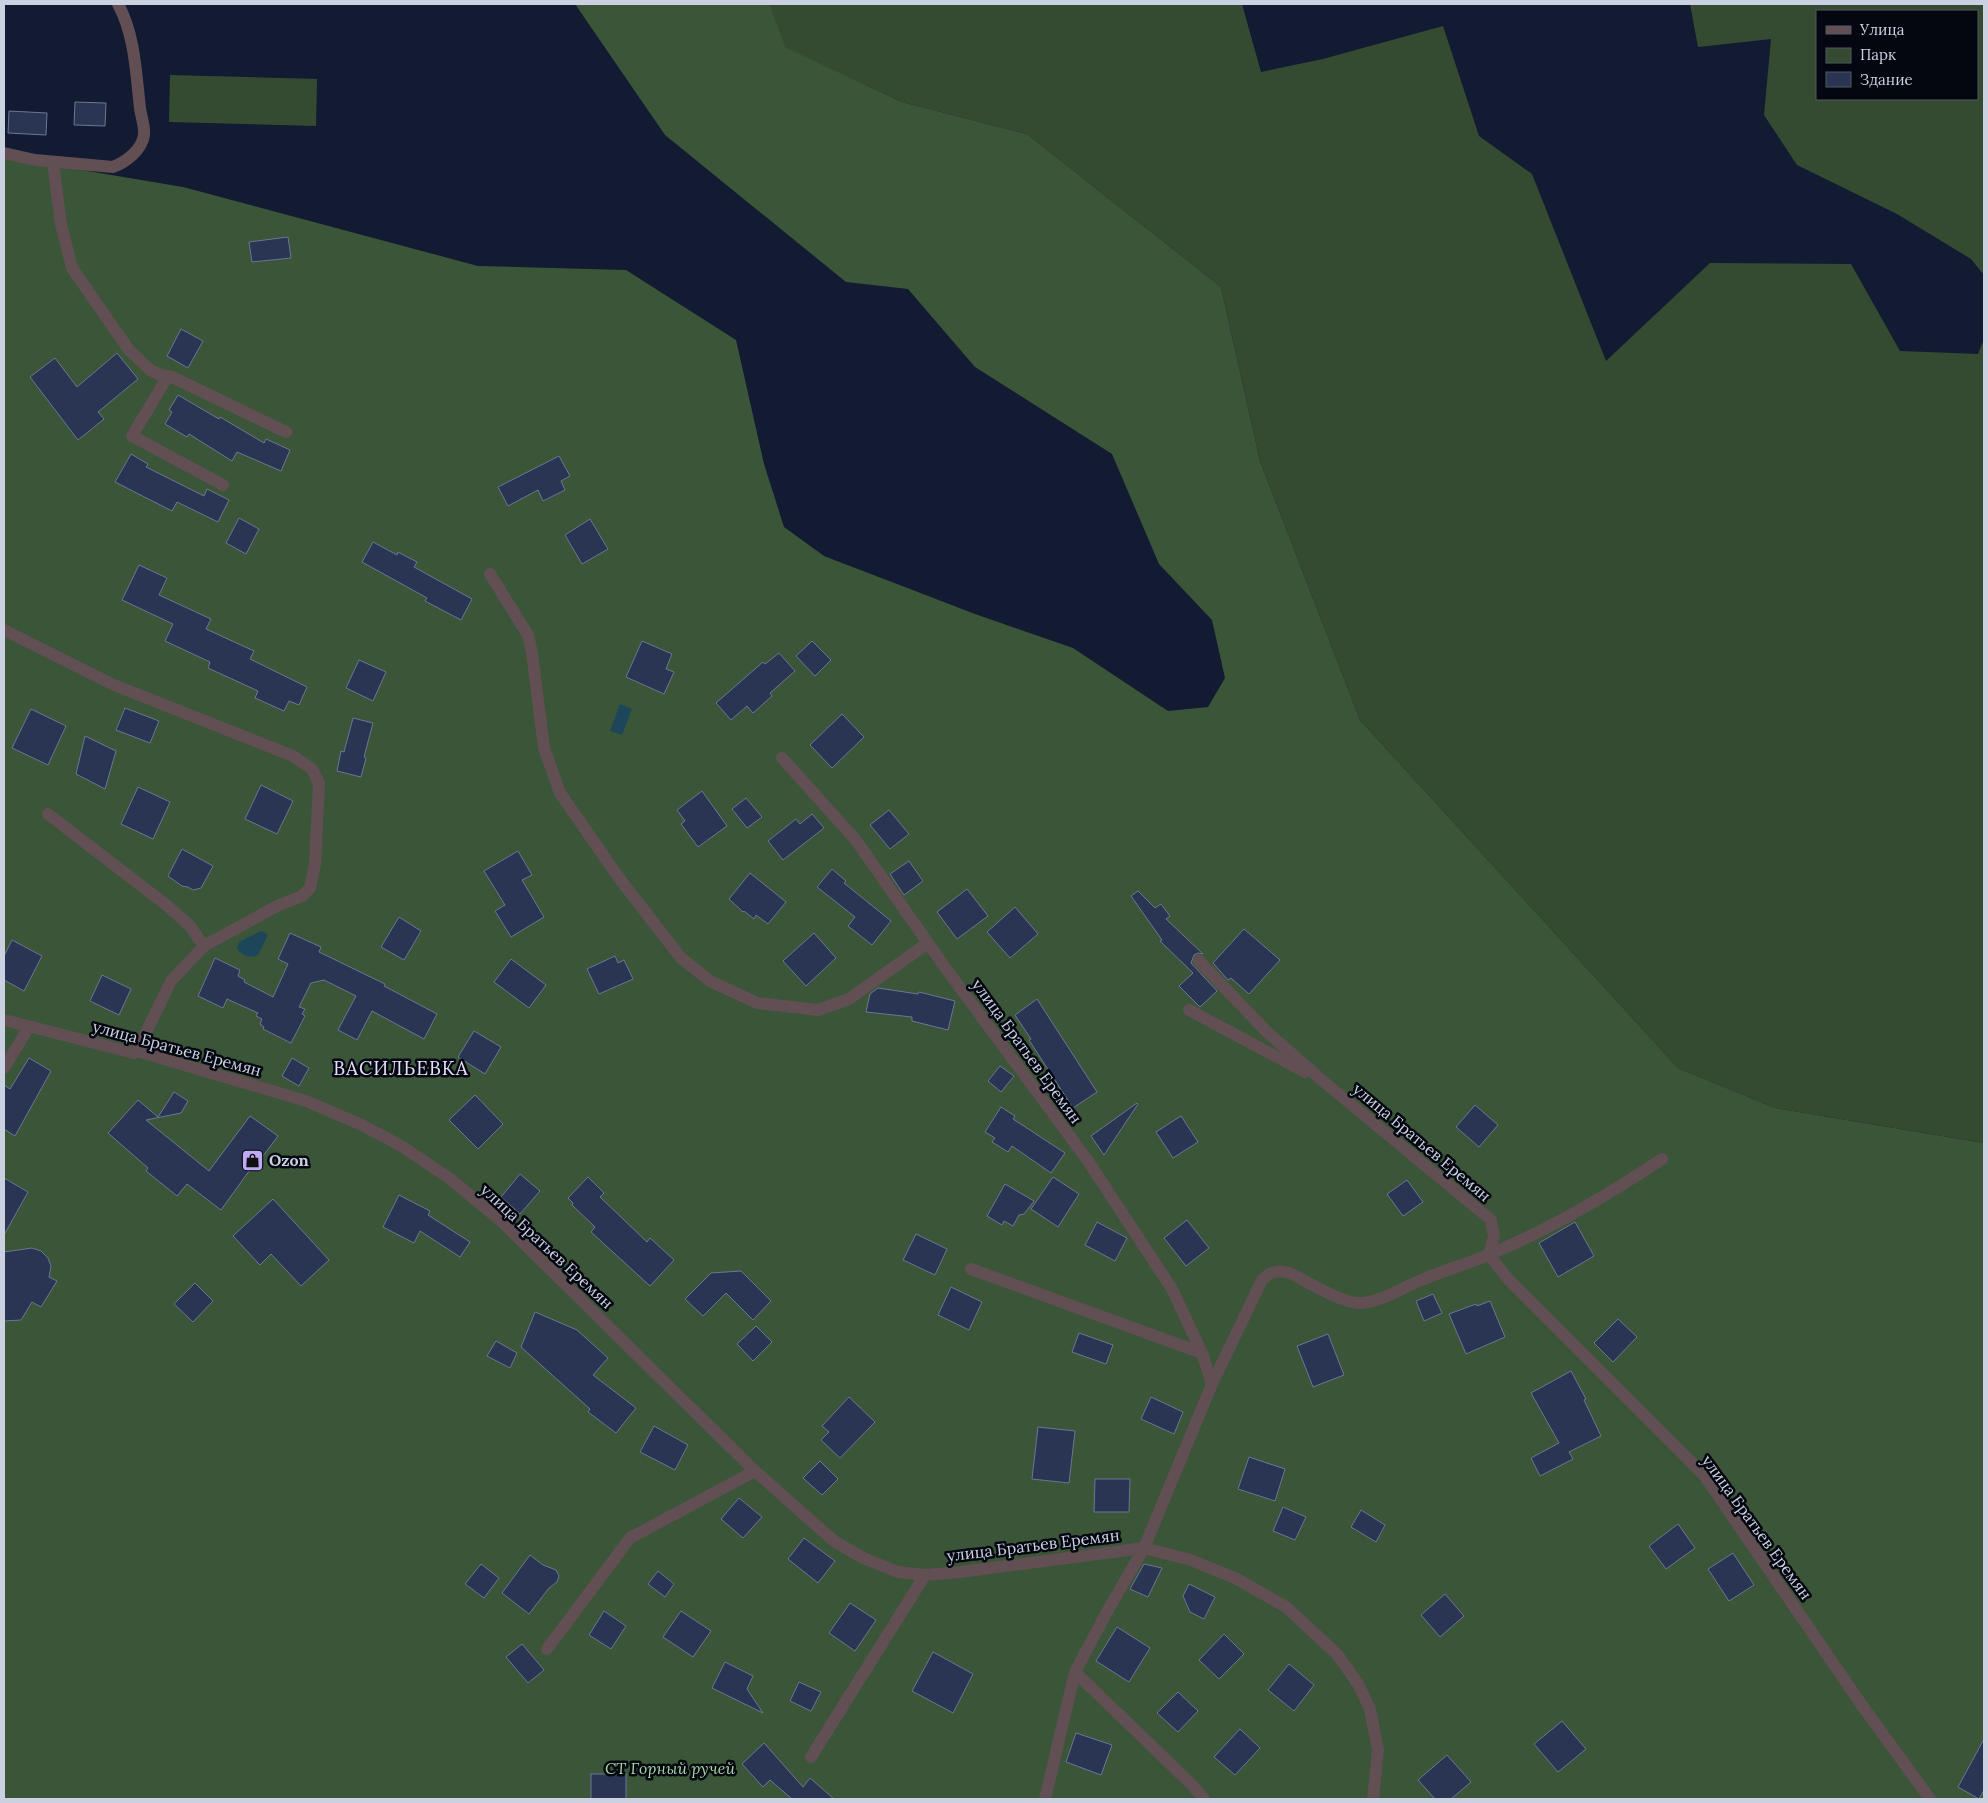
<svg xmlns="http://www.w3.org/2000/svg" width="1988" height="1803" font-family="Lora,serif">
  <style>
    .green { fill: #344b32; fill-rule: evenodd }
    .forest { fill: #3a5538 }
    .water { fill: #1c4659 }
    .building { fill: #2a3554; stroke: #6c7794 }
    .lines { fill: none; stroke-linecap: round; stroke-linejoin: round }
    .minor { stroke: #614f54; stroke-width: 12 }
    .labels { text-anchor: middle; stroke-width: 5; stroke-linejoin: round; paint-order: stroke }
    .street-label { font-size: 16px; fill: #cad1e1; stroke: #040710 }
    .poi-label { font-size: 16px; font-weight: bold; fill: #cad1e1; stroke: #040710; text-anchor: start }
    .park-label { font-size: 16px; font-style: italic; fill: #a7d6a2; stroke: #040710 }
    .quarter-label { font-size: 19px; letter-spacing: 1px; fill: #e6dffd; stroke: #040710 }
  </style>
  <rect width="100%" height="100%" fill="#131b33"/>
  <g class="green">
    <path d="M 770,4 L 1242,4 L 1261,72 L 1323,59 L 1443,26 L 1479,136 L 1532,174 L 1606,361 L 1710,263 L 1851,264 L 1900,351 L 1978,354 L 1984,339 L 1984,1143 L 1775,1108 L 1678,1068 L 1360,720 L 1260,461 L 1221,287 L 1027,134 L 902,102 L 784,47 Z"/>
    <path d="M 1690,4 L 1984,4 L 1984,275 L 1971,259 L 1897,214 L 1797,165 L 1764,115 L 1771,39 L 1698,47 ZM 1817,11 L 1977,11 L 1977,99 L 1817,99 Z"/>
    <path d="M 170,75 L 317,79 L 316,126 L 169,122 Z"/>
  </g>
  <path class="forest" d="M 575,4 L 770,4 L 785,47 L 902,102 L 1027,134 L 1221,287 L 1260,461 L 1360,720 L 1678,1068 L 1775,1108 L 1984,1143 L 1984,1799 L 4,1799 L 4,157 L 183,187 L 478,266 L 626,270 L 736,340 L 764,464 L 784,527 L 824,556 L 975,614 L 1073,648 L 1168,711 L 1208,707 L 1225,678 L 1212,620 L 1159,564 L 1112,454 L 975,367 L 908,289 L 846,282 L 665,135 Z"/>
  <g class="water">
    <path d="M 620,704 L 632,709 L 622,735 L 610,731 Z"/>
    <path d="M 261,931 L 266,933 L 267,937 L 258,955 C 250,959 242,955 237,949 L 239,942 Z"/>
  </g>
  <g class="building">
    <path d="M 75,102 L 106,103 L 105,126 L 74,125 Z"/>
    <path d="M 9,111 L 47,113 L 46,135 L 8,133 Z"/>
    <path d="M 288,237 L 291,258 L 252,262 L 249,242 Z"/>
    <path d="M 181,329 L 203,341 L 188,368 L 167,356 Z"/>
    <path d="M 117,353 L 138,379 L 98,412 L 104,419 L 78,440 L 30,377 L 55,358 L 77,387 Z"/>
    <path d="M 178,395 L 219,419 L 220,417 L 264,443 L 266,439 L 290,450 L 281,471 L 237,452 L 232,461 L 189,434 L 187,437 L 165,424 L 172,412 L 169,410 Z"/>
    <path d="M 131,454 L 148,464 L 146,467 L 204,496 L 207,489 L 229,500 L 218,522 L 177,502 L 172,511 L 115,482 Z"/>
    <path d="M 559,456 L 570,476 L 561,481 L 565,490 L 543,501 L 538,490 L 508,506 L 498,487 Z"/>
    <path d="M 239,518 L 259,529 L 246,554 L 226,543 Z"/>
    <path d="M 590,519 L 608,549 L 582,564 L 565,535 Z"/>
    <path d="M 373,542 L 397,555 L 398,552 L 417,562 L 414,567 L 472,599 L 461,620 L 425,601 L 427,598 L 362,562 Z"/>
    <path d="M 139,565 L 167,578 L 159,595 L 211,619 L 206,629 L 254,651 L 250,659 L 307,687 L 299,705 L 289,701 L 284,711 L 255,698 L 258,691 L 208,668 L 210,662 L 165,641 L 173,624 L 122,600 Z"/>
    <path d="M 642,641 L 672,654 L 666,669 L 674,672 L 664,694 L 626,677 Z"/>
    <path d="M 812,641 L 831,660 L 815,676 L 796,656 Z"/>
    <path d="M 779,653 L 795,671 L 770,693 L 772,696 L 753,713 L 747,706 L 731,720 L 716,703 L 763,662 L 765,664 Z"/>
    <path d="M 359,660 L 386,672 L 373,701 L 346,688 Z"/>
    <path d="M 125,708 L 159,721 L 150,743 L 116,730 Z"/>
    <path d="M 31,709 L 66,726 L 48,765 L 12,748 Z"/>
    <path d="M 842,714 L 864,737 L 832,768 L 810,745 Z"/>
    <path d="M 353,718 L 373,723 L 364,757 L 366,758 L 361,777 L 337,771 L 341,751 L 344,752 Z"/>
    <path d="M 85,736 L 116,751 L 105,789 L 76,774 Z"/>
    <path d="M 261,785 L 293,801 L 277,834 L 245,819 Z"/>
    <path d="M 138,787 L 170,802 L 153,839 L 121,824 Z"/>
    <path d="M 702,791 L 727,826 L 698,847 L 681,824 L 685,821 L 677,810 Z"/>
    <path d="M 746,798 L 762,817 L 747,828 L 732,809 Z"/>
    <path d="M 889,810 L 909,834 L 890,849 L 870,825 Z"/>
    <path d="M 812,814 L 824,828 L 783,860 L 768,841 L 796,819 L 800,824 Z"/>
    <path d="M 182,849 L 213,866 L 201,888 L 193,890 L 188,887 L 182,886 L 168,876 Z"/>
    <path d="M 518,851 L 532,875 L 522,880 L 544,917 L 511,937 L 495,911 L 505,905 L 484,871 Z"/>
    <path d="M 909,861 L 923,881 L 904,895 L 890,874 Z"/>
    <path d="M 832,869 L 846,881 L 844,883 L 891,921 L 872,945 L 848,926 L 855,917 L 817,887 Z"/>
    <path d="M 750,873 L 786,902 L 768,924 L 756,915 L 754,919 L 744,911 L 743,912 L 729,899 Z"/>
    <path d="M 967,889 L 988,916 L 957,939 L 937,912 Z"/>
    <path d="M 1138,891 L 1155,908 L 1161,904 L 1170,916 L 1166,919 L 1203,954 L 1198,953 L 1194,955 L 1191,963 L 1217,991 L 1200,1007 L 1179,986 L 1193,973 L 1160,941 L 1162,940 L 1131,896 Z"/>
    <path d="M 1015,907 L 1038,934 L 1010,958 L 987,932 Z"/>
    <path d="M 399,917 L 421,931 L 404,960 L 381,947 Z"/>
    <path d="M 1244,929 L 1280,960 L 1249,994 L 1231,978 L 1228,980 L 1213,963 Z"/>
    <path d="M 290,933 L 321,947 L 319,952 L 385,984 L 384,986 L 437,1014 L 424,1039 L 372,1011 L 357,1040 L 338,1030 L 356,996 L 324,980 L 311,983 L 299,1007 L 305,1009 L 302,1014 L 305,1016 L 291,1043 L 263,1029 L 264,1027 L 260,1024 L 262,1019 L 256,1016 L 258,1013 L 227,999 L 223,1008 L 198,996 L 215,958 L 240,970 L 238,976 L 245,980 L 244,982 L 273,997 L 288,964 L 278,959 Z"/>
    <path d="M 814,933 L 836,958 L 806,986 L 783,961 Z"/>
    <path d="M 12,940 L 42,956 L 24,991 L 4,980 L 4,956 Z"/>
    <path d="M 615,956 L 618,963 L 624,960 L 633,979 L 599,994 L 587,969 Z"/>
    <path d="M 511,959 L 546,985 L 529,1008 L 494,982 Z"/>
    <path d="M 102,975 L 131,989 L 119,1015 L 90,1001 Z"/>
    <path d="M 878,988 L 918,994 L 919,992 L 955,1001 L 948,1030 L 912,1021 L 912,1017 L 866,1012 L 870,994 Z"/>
    <path d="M 1037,999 L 1097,1092 L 1073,1108 L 1029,1040 L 1031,1039 L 1015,1015 Z"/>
    <path d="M 474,1031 L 501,1047 L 485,1074 L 458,1057 Z"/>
    <path d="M 29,1058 L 51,1071 L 15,1136 L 4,1129 L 4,1085 L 10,1089 Z"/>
    <path d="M 292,1058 L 309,1068 L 299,1086 L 282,1076 Z"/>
    <path d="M 1000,1066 L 1014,1076 L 1001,1092 L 988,1081 Z"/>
    <path d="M 174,1092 L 188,1101 L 181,1113 L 146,1120 L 209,1171 L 250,1116 L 278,1136 L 254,1168 L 252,1167 L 221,1210 L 187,1184 L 177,1196 L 146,1171 L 148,1168 L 108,1133 L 138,1100 L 158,1117 Z"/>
    <path d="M 475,1095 L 503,1124 L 478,1149 L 449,1120 Z"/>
    <path d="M 1137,1103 L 1138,1104 L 1104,1155 L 1091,1136 Z"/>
    <path d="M 1475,1105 L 1498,1125 L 1479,1147 L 1456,1127 Z"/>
    <path d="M 1001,1107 L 1015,1116 L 1013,1119 L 1065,1153 L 1051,1173 L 1012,1146 L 1008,1152 L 992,1142 L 995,1138 L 985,1132 Z"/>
    <path d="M 1181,1116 L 1198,1142 L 1173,1158 L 1156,1132 Z"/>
    <path d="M 520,1174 L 540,1191 L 520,1214 L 501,1197 Z"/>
    <path d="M 588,1177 L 604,1193 L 600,1197 L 647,1242 L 650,1238 L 674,1260 L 650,1286 L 591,1232 L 595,1227 L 572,1205 L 573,1203 L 568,1198 Z"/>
    <path d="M 1053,1177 L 1079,1194 L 1058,1227 L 1031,1209 Z"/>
    <path d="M 4,1178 L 28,1192 L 4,1235 Z"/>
    <path d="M 1407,1180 L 1423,1202 L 1403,1216 L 1387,1194 Z"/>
    <path d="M 1005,1184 L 1034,1201 L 1024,1214 L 1019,1215 L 1013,1226 L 1004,1221 L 1002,1225 L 987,1216 Z"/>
    <path d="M 399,1195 L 430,1211 L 428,1215 L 470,1242 L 460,1257 L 420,1231 L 414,1243 L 383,1227 Z"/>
    <path d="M 273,1199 L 329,1260 L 301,1286 L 271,1254 L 260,1265 L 233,1236 Z"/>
    <path d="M 1187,1220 L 1209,1248 L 1186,1266 L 1164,1238 Z"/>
    <path d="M 1097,1222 L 1127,1238 L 1115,1261 L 1085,1245 Z"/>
    <path d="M 1575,1222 L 1594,1256 L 1558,1277 L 1539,1243 Z"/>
    <path d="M 916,1234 L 947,1249 L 935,1275 L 903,1260 Z"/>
    <path d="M 32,1248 L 41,1251 L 48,1258 L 51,1266 L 49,1277 L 57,1281 L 41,1307 L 32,1302 L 21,1320 L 4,1321 L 4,1252 Z"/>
    <path d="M 741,1271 L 771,1301 L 753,1320 L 726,1293 L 703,1316 L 685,1299 L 711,1273 Z"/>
    <path d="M 195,1283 L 213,1301 L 193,1322 L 174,1304 Z"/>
    <path d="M 951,1287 L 982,1302 L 969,1330 L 938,1315 Z"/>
    <path d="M 1433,1294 L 1442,1313 L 1424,1321 L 1416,1301 Z"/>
    <path d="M 1490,1301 L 1505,1337 L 1466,1354 L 1449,1314 L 1476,1304 L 1477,1306 Z"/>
    <path d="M 535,1312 L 577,1330 L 608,1358 L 593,1375 L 636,1408 L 616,1433 L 588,1412 L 590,1409 L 521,1347 Z"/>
    <path d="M 1618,1319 L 1637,1337 L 1613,1362 L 1594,1343 Z"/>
    <path d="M 756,1326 L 772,1342 L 753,1361 L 737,1344 Z"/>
    <path d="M 1079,1333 L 1113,1345 L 1106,1364 L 1072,1352 Z"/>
    <path d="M 1328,1334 L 1344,1375 L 1313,1387 L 1297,1346 Z"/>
    <path d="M 496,1341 L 517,1353 L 510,1368 L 487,1356 Z"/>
    <path d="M 1571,1371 L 1586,1399 L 1584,1400 L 1601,1436 L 1569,1452 L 1573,1459 L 1540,1476 L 1531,1458 L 1559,1443 L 1531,1393 Z"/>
    <path d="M 849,1397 L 875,1422 L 840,1458 L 821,1440 L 829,1432 L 822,1426 Z"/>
    <path d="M 1151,1397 L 1183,1412 L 1174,1434 L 1141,1419 Z"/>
    <path d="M 654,1426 L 688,1445 L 675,1470 L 640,1452 Z"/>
    <path d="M 1038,1427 L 1075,1431 L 1069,1483 L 1032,1479 Z"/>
    <path d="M 1249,1457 L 1285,1469 L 1275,1501 L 1238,1489 Z"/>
    <path d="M 820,1461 L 838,1479 L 822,1495 L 803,1478 Z"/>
    <path d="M 1095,1479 L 1130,1479 L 1129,1512 L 1094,1512 Z"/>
    <path d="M 739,1498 L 762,1517 L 743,1538 L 721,1519 Z"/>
    <path d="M 1283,1507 L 1306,1517 L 1295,1540 L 1273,1531 Z"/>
    <path d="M 1361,1510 L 1385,1525 L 1376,1542 L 1351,1527 Z"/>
    <path d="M 1678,1524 L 1695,1548 L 1666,1569 L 1649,1546 Z"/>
    <path d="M 804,1538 L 835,1561 L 818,1583 L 788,1559 Z"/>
    <path d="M 1733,1553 L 1754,1585 L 1729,1601 L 1708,1569 Z"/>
    <path d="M 530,1555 L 543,1565 L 556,1570 L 559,1576 L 557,1582 L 549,1588 L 529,1614 L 502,1593 Z"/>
    <path d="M 481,1564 L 499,1578 L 484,1598 L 465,1584 Z"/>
    <path d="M 1144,1564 L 1162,1568 L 1148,1597 L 1130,1589 Z"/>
    <path d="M 658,1571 L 674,1584 L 665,1597 L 648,1584 Z"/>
    <path d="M 1189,1584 L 1215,1597 L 1204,1619 L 1190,1612 L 1183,1596 Z"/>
    <path d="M 1445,1594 L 1464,1616 L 1440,1637 L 1421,1615 Z"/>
    <path d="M 850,1603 L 876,1620 L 855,1651 L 829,1633 Z"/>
    <path d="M 604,1611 L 626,1626 L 611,1649 L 589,1635 Z"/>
    <path d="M 681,1611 L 711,1631 L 693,1657 L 663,1637 Z"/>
    <path d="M 1117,1627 L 1150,1648 L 1129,1682 L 1096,1661 Z"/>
    <path d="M 1224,1634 L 1244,1654 L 1219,1679 L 1199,1660 Z"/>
    <path d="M 522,1644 L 544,1670 L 528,1683 L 506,1657 Z"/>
    <path d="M 933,1652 L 973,1674 L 953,1713 L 912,1691 Z"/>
    <path d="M 725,1662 L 753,1676 L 747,1689 L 763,1713 L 712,1688 Z"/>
    <path d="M 1289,1664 L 1314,1685 L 1294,1711 L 1268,1690 Z"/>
    <path d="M 799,1682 L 821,1692 L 811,1711 L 790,1701 Z"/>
    <path d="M 1178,1692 L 1198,1711 L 1178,1732 L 1157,1713 Z"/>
    <path d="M 1562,1721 L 1586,1749 L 1558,1772 L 1534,1744 Z"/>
    <path d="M 1240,1729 L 1260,1748 L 1235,1775 L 1214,1757 Z"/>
    <path d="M 1076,1733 L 1112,1745 L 1101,1775 L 1066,1762 Z"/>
    <path d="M 1984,1739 L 1984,1790 L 1979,1799 L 1958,1787 Z"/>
    <path d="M 764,1743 L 803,1787 L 810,1778 L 834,1799 L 792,1799 L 770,1780 L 763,1787 L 742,1764 Z"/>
    <path d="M 1447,1755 L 1471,1782 L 1451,1799 L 1435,1799 L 1418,1780 Z"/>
    <rect x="591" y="1774" width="35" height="25"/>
  </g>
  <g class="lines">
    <g class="minor">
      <path d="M 4,153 L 35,160 L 113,167 C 126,162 142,150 144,135 C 145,127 141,116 140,108 C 136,74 135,35 118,4"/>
      <path d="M 53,162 L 61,224 L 72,268 L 129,350 L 150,370 L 161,375 L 172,377 L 286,432"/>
      <path d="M 168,376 L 132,436 L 223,485"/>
      <path d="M 490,574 L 528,635 L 532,653 L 544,748 L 560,793 L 619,878 L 681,958 L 710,981 L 757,1003 L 818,1010 L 849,999 L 928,943"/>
      <path d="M 4,630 L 114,685 L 293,756 L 312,769 L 319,783 L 315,864 L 310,888 L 302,896 L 277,906 L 204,946 L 171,981 L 137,1051"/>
      <path d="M 782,758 L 855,839 L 944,966 L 1088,1161 L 1172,1289 L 1202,1353 L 1212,1384"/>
      <path d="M 48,814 L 165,904 L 189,925 L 204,946"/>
      <path d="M 1199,961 L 1268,1033 L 1323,1081 L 1491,1220 L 1494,1236 L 1489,1255 L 1508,1279 L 1704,1475 L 1861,1704 L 1930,1799"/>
      <path d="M 1189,1010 L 1305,1072"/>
      <path d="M 4,1020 L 134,1053 L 137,1051 L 306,1101 L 362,1125 L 403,1147 L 449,1178 L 499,1219 L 755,1471 L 834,1541 L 863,1558 L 898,1572 L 925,1575 L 960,1572 L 1144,1548 L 1191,1560 L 1237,1579 L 1286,1607 L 1337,1654 L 1358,1684 L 1370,1709 L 1378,1750 L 1373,1799"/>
      <path d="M 4,1068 L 29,1027"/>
      <path d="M 971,1269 L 1202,1353"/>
      <path d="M 547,1649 L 630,1538 L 755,1471"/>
      <path d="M 811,1757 L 925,1575"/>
      <path d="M 1045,1799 L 1075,1672"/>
      <path d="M 1204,1799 L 1192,1785 L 1075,1672 L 1108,1610 L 1144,1548 L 1212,1384 L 1262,1280 C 1271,1271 1278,1270 1290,1273 C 1306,1281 1343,1304 1360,1303 C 1382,1302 1403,1287 1424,1279 C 1445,1270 1467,1264 1488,1255 C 1549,1230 1608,1195 1662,1159"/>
    </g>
  </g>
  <defs>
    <symbol id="shop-square" viewBox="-11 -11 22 22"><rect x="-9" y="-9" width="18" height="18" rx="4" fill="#bda9f5" stroke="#040710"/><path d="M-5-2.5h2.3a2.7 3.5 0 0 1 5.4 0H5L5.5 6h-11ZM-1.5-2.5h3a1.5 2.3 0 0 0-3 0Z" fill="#111"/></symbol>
  </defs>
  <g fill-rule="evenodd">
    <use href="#shop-square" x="240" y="1148" width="25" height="25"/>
  </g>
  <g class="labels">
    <g class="street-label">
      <text transform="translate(177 1048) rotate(15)" y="6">улица Братьев Еремян</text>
      <text transform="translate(1027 1051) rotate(54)" y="6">улица Братьев Еремян</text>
      <text transform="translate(1422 1142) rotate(40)" y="6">улица Братьев Еремян</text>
      <text transform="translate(547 1246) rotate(43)" y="6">улица Братьев Еремян</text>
      <text transform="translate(1757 1527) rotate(54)" y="6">улица Братьев Еремян</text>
      <text transform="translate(1033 1545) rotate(-7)" y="6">улица Братьев Еремян</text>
    </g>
    <g class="poi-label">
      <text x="269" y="1166">Ozon</text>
    </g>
    <g class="park-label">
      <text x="670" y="1774">СТ Горный ручей</text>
    </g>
    <g class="quarter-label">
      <text x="401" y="1075">ВАСИЛЬЕВКА</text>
    </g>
  </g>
  <rect width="1988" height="1803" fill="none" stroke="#cad1e1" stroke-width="10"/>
  <rect x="1816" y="10" width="162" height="90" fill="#040710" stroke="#535864"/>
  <rect x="1826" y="26" width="25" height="8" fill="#614f54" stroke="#535864"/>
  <text x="1860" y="35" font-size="15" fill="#cad1e1">Улица</text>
  <rect x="1826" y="48" width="25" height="15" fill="#344b32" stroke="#535864"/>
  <text x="1860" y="60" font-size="15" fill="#cad1e1">Парк</text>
  <rect x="1826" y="72" width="25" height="15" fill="#2a3554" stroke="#535864"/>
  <text x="1860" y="85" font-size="15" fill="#cad1e1">Здание</text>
</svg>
